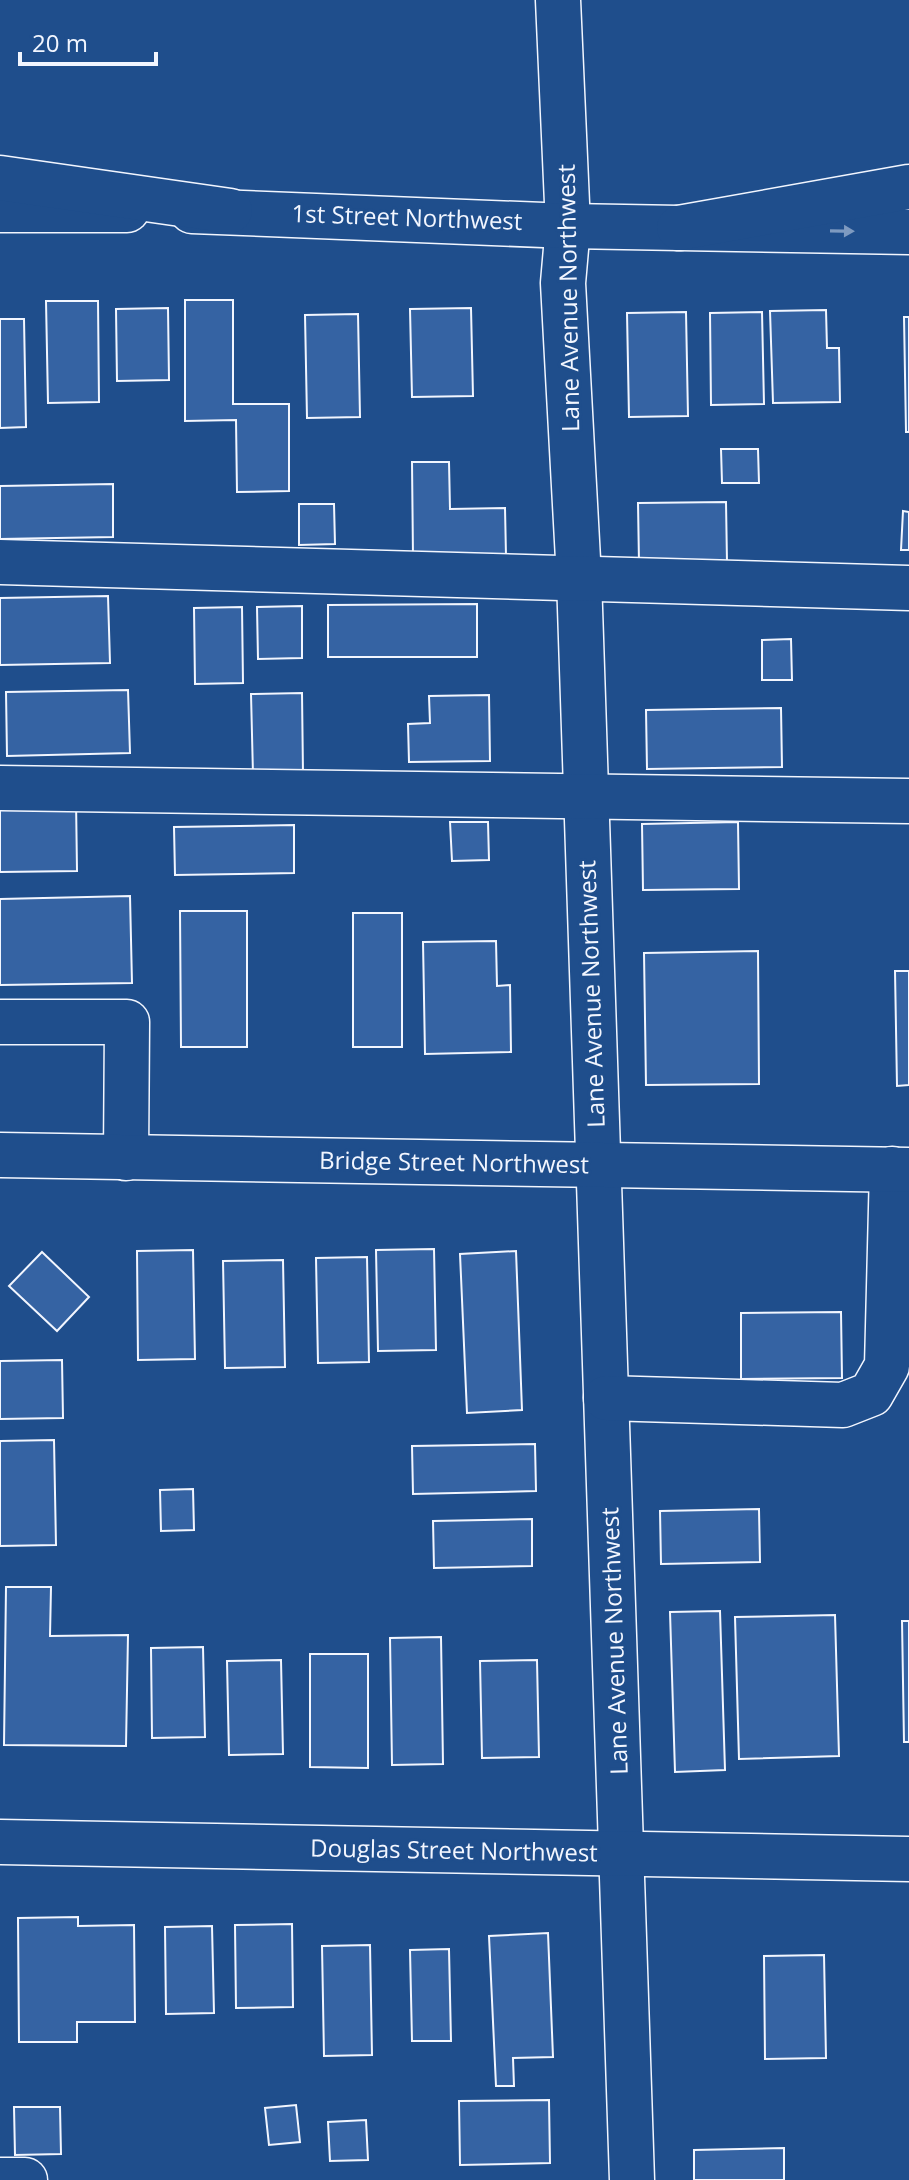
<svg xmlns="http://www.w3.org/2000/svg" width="909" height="2180" font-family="'Open Sans',sans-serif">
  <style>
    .building { fill: #3563a3; stroke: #f2f6ff; stroke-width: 2 }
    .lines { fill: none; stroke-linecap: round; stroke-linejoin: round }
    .minor-casing { stroke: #f2f6ff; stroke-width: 47 }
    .major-casing { stroke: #f2f6ff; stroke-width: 47 }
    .highway-casing { stroke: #f2f6ff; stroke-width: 47 }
    .minor { stroke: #1f4e8c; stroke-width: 44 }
    .major { stroke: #1f4e8c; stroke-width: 44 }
    .highway { stroke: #1f4e8c; stroke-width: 44 }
    .oneway { fill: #7e9ac0 }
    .labels { text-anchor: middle; stroke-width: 6; stroke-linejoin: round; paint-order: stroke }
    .street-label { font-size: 24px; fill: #f2f6ff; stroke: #1f4e8c }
  </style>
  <rect width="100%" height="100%" fill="#1f4e8c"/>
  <g class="building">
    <path d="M 185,300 L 233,300 L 233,404 L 289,404 L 289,491 L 237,492 L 236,420 L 185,421 Z"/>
    <path d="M 46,301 L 98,301 L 99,402 L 48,403 Z"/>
    <path d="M 168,308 L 169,380 L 117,381 L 116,309 Z"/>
    <path d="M 471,308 L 473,396 L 412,397 L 410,309 Z"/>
    <path d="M 826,310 L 827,348 L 839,348 L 840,402 L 773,403 L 770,311 Z"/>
    <path d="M 686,312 L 688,416 L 629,417 L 627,313 Z"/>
    <path d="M 762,312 L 764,404 L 711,405 L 710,313 Z"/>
    <path d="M 358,314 L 360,417 L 307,418 L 305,315 Z"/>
    <path d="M 904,317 L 909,317 L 909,432 L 906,432 Z"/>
    <path d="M 0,319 L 24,319 L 26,427 L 0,428 Z"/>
    <path d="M 721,449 L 758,449 L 759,483 L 722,483 Z"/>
    <path d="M 412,462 L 449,462 L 450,509 L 505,508 L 506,556 L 413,558 Z"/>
    <path d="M 113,484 L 113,537 L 0,539 L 0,486 Z"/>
    <path d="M 726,502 L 727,562 L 639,563 L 638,503 Z"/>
    <path d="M 299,504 L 334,504 L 335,544 L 299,545 Z"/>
    <path d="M 903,511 L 909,512 L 909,550 L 901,550 Z"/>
    <path d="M 108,596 L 110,663 L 0,665 L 0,598 Z"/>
    <path d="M 477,604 L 477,657 L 328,657 L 328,605 Z"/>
    <path d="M 302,606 L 302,658 L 258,659 L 257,607 Z"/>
    <path d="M 242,607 L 243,683 L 195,684 L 194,608 Z"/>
    <path d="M 791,639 L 792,680 L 762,680 L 762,640 Z"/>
    <path d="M 128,690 L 130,753 L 7,756 L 6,692 Z"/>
    <path d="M 302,693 L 303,774 L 253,775 L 251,694 Z"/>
    <path d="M 489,695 L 490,761 L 409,762 L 408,724 L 430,723 L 429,696 Z"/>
    <path d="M 781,708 L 782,767 L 647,769 L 646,710 Z"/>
    <path d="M 76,799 L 77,871 L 0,872 L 0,801 Z"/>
    <path d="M 450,822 L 488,822 L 489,860 L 452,861 Z"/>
    <path d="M 738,822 L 739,889 L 643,890 L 642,824 Z"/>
    <path d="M 294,825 L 294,873 L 175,875 L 174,827 Z"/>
    <path d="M 130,896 L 132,983 L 0,985 L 0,899 Z"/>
    <path d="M 180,911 L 247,911 L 247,1047 L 181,1047 Z"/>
    <rect x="353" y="913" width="49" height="134"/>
    <path d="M 496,941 L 497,986 L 510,985 L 511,1052 L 425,1054 L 423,942 Z"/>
    <path d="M 758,951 L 759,1084 L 646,1085 L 644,953 Z"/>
    <path d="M 895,971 L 909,971 L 909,1085 L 897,1086 Z"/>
    <path d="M 434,1249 L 436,1350 L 378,1351 L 376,1250 Z"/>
    <path d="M 193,1250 L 195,1359 L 138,1360 L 137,1251 Z"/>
    <path d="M 516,1251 L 522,1410 L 467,1413 L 460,1254 Z"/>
    <path d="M 42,1252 L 89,1297 L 57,1331 L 9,1286 Z"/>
    <path d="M 367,1257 L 369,1362 L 318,1363 L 316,1258 Z"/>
    <path d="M 283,1260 L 285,1367 L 225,1368 L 223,1261 Z"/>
    <path d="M 841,1312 L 842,1378 L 741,1379 L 741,1313 Z"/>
    <path d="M 62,1360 L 63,1418 L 0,1419 L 0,1361 Z"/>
    <path d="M 54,1440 L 56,1545 L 0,1546 L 0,1441 Z"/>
    <path d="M 535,1444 L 536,1491 L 413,1494 L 412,1446 Z"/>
    <path d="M 193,1489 L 194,1530 L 161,1531 L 160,1490 Z"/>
    <path d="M 759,1509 L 760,1562 L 661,1564 L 660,1511 Z"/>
    <path d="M 532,1519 L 532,1566 L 434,1568 L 433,1521 Z"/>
    <path d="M 6,1587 L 51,1587 L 50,1636 L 128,1635 L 126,1746 L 4,1745 Z"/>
    <path d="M 720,1611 L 725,1770 L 675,1772 L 670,1612 Z"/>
    <path d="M 835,1615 L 839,1756 L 739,1759 L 735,1617 Z"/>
    <path d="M 902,1621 L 909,1621 L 909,1742 L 904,1742 Z"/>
    <path d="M 441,1637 L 443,1764 L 392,1765 L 390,1638 Z"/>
    <path d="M 203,1647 L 205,1737 L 152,1738 L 151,1648 Z"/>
    <path d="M 310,1654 L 368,1654 L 368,1768 L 310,1767 Z"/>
    <path d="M 281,1660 L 283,1754 L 229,1755 L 227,1661 Z"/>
    <path d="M 537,1660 L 539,1757 L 482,1758 L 480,1661 Z"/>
    <path d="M 78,1917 L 78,1926 L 134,1925 L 135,2022 L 77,2022 L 77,2042 L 19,2042 L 18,1918 Z"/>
    <path d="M 292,1924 L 293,2007 L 236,2008 L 235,1925 Z"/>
    <path d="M 212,1926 L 214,2013 L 166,2014 L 165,1927 Z"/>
    <path d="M 548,1933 L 553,2057 L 513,2058 L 514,2086 L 496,2086 L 489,1936 Z"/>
    <path d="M 370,1945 L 372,2055 L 324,2056 L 322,1946 Z"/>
    <path d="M 449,1949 L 451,2041 L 412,2041 L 410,1950 Z"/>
    <path d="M 824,1955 L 826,2058 L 765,2059 L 764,1956 Z"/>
    <path d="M 549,2100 L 550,2163 L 460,2165 L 459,2101 Z"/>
    <path d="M 296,2105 L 300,2142 L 269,2145 L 265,2108 Z"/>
    <path d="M 14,2107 L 60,2107 L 61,2154 L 15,2155 Z"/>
    <path d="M 366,2120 L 368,2160 L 330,2161 L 328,2122 Z"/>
    <path d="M 784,2148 L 784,2180 L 694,2180 L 694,2150 Z"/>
  </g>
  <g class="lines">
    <defs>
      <g id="minor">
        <path d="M 558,0 L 568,226 L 563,283 L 579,578 L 632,2180"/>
        <path d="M 0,210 L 127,210"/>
        <path d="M 192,211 L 568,226 L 909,232"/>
        <path d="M 0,562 L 909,588"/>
        <path d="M 0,788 L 909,801"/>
        <path d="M 0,1022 L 127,1022 L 126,1158"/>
        <path d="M 606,1398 L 843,1405 L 871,1394 L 887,1366 L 892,1169"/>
        <path d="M 0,1842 L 909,1859"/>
        <path d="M 0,2180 L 25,2180"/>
      </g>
      <path id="major" d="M 0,1155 L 909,1170"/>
      <g id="highway">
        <path d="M 0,178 L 230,211"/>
        <path d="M 679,228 L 909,187"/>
      </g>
    </defs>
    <use href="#minor" class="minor-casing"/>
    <use href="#major" class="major-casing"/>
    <use href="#highway" class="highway-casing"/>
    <use href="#minor" class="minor"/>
    <use href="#major" class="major"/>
    <use href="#highway" class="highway"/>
  </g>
  <defs><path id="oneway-solid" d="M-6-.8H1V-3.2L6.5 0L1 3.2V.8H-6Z" transform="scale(2)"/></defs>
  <use class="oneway" href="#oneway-solid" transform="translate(842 231) rotate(1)"/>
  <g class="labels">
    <g class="street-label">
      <text transform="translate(407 218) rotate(2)" y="8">1st Street Northwest</text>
      <text transform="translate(569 298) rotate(-91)" y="8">Lane Avenue Northwest</text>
      <text transform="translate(592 994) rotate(-92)" y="8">Lane Avenue Northwest</text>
      <text transform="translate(454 1163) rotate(1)" y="8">Bridge Street Northwest</text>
      <text transform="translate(615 1641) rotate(-92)" y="8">Lane Avenue Northwest</text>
      <text transform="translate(454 1851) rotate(1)" y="8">Douglas Street Northwest</text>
    </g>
  </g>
  <path d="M20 52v12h136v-12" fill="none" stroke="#f2f6ff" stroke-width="4"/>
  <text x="32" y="52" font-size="24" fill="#f2f6ff" stroke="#1f4e8c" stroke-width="6" paint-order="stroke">20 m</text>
</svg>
